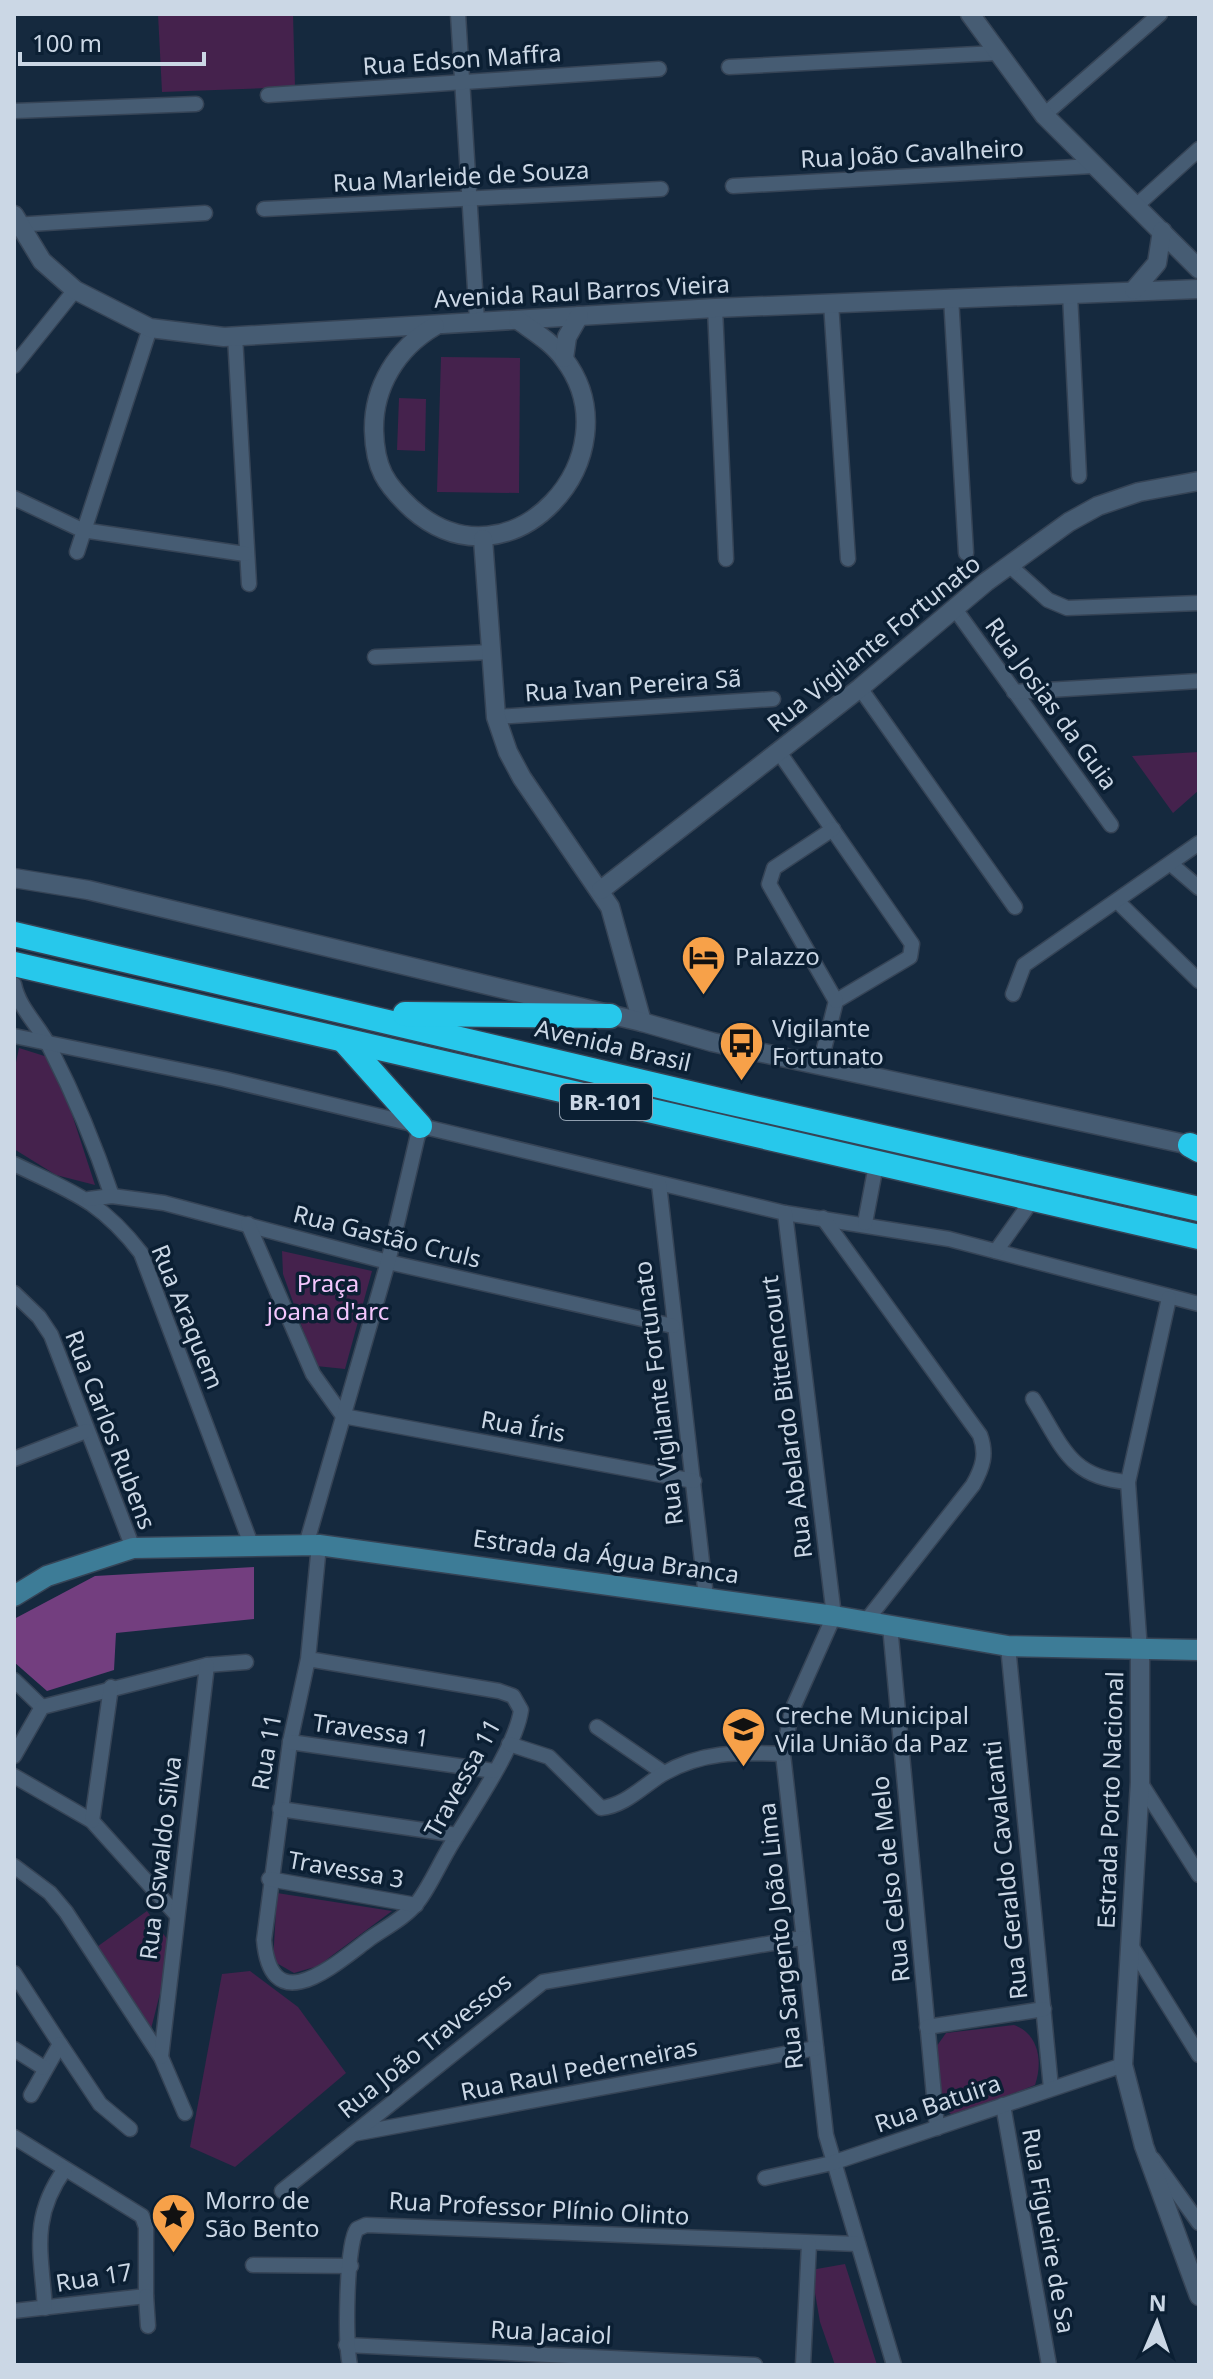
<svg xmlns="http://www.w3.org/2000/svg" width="1213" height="2379" font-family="'Noto Sans',sans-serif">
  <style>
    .green { fill: #45224d }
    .forest { fill: #733e7f }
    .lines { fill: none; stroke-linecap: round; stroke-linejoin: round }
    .minor-casing { stroke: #364456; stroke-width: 17 }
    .tertiary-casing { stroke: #364456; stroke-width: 21 }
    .secondary-casing { stroke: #364456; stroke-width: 23 }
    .motorway-casing { stroke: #364456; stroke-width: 27 }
    .minor { stroke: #465c73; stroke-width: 14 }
    .tertiary { stroke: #465c73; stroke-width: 18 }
    .secondary { stroke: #3d7c97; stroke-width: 20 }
    .motorway { stroke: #27c8eb; stroke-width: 24 }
    .labels { text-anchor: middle; stroke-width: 7; stroke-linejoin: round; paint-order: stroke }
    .shield { fill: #0b1f33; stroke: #91a0b0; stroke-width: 2 }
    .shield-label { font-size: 22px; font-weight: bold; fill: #cbd7e5 }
    .street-label { font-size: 24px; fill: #cbd7e5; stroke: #0b1f33 }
    .poi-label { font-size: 24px; fill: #cbd7e5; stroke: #0b1f33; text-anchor: start }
    .park-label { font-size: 24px; fill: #f3c6fd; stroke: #0b1f33 }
  </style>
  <rect width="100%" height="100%" fill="#15293e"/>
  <g class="green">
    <path d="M 158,14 L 293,14 L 295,87 L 162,92 Z"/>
    <path d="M 441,357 L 520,358 L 519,493 L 437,492 Z"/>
    <path d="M 399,398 L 426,399 L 425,451 L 397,450 Z"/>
    <path d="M 1199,752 L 1199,790 L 1173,813 L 1132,756 Z"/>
    <path d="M 19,1048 L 54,1059 L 95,1185 L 56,1175 L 14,1149 L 14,1072 Z"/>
    <path d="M 282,1251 L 372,1271 L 345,1369 L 316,1366 L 283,1274 Z"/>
    <path d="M 277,1893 L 392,1911 L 318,1966 L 294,1973 L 273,1961 Z"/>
    <path d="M 147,1911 L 172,1946 L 151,2029 L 94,1949 Z"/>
    <path d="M 250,1971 L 298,2007 L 346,2073 L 235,2167 L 190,2147 L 222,1974 Z"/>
    <path d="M 1014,2025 C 1039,2034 1043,2062 1035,2085 L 963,2113 L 951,2114 L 942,2106 L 934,2050 L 946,2033 Z"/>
    <path d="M 845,2264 L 877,2365 L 835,2365 L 820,2322 L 811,2270 Z"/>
  </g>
  <path class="forest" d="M 254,1567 L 254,1619 L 116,1633 L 114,1670 L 47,1691 L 14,1662 L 14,1619 L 95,1576 Z"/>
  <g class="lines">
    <defs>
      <g id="minor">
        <path d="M 458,14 L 477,321"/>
        <path d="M 729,67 L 996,53"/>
        <path d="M 268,95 L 659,69"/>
        <path d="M 14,111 L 196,104"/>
        <path d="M 1044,115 L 1160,14"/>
        <path d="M 733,186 L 1093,166"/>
        <path d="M 1136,206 L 1199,149"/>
        <path d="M 264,209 L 661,189"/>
        <path d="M 14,225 L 205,213"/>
        <path d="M 1070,294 L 1079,476"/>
        <path d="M 951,297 L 966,553"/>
        <path d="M 831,303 L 848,559"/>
        <path d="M 715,308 L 726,559"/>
        <path d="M 235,336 L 249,584"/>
        <path d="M 14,366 L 75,290"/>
        <path d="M 14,498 L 82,530 L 245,554"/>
        <path d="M 77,552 L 150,328"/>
        <path d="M 1009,565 L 1048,600 L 1067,608 L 1199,603"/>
        <path d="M 955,609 L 1111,825"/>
        <path d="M 375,657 L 492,652"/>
        <path d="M 860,688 L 1015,907"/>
        <path d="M 1014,692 L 1199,681"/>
        <path d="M 496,717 L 773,699"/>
        <path d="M 779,752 L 912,944 L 910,957 L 836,1001 L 820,1065"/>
        <path d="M 833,829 L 774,868 L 769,884 L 836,1001"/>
        <path d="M 1171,864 L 1199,888"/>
        <path d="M 1118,902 L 1199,981"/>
        <path d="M 14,984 C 19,1009 39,1025 50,1048 C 74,1095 95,1145 112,1196"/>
        <path d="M 1013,994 L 1024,965 L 1199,843"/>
        <path d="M 14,1036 L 224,1079 L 785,1213 L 949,1239 L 1199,1304"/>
        <path d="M 14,1164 C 72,1192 100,1200 141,1253 L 251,1544"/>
        <path d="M 659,1184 L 706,1597"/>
        <path d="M 89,1199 L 112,1196 L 164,1203 L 388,1262 L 673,1326"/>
        <path d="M 785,1213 L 834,1616 L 792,1710 L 783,1754 L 826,2135 L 894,2365"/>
        <path d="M 823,1218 L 980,1435 C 987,1454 983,1467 973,1485 L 866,1621"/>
        <path d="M 865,1223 L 876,1165"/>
        <path d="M 248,1224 L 313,1374 L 343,1416 L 694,1481"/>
        <path d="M 996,1251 L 1033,1199"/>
        <path d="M 14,1293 L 39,1317 L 51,1335 L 133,1548"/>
        <path d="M 1033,1399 C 1062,1445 1069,1478 1128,1482"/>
        <path d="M 14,1459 L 86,1431"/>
        <path d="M 306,1545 L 388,1262 L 420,1126"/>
        <path d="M 890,1626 L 937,2128"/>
        <path d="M 1008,1646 L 1051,2088"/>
        <path d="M 1140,1651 L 1128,1482 L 1169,1298"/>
        <path d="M 308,1659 L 499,1691 L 513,1696 L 521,1710 C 516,1748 468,1815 448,1850 C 438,1867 429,1888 417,1903 C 405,1918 383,1929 368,1940 C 333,1966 271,2021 264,1940 L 290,1742 L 308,1659 L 319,1545"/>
        <path d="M 14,1680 L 42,1707"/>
        <path d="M 597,1727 L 664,1773"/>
        <path d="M 290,1742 L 494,1771"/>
        <path d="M 509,1744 L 549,1757 L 601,1808 C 624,1806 642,1787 661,1775 C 701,1751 739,1752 783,1754"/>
        <path d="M 14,1756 L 42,1707 L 207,1665 L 246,1662"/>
        <path d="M 14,1776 L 92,1821 L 175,1913"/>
        <path d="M 1140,1782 L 1199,1875"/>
        <path d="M 280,1809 L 457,1835"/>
        <path d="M 92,1821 L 111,1687"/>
        <path d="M 14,1866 L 50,1893 L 66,1912 L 161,2057 L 185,2113"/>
        <path d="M 269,1879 L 416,1905"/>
        <path d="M 1130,1944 L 1199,2055"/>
        <path d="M 14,1973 L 60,2044 L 31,2095"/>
        <path d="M 927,2027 L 1044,2009"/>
        <path d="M 60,2044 L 100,2104 L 130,2129"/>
        <path d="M 14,2049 L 44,2068"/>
        <path d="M 161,2057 L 207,1665"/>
        <path d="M 1003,2105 L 1049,2365"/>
        <path d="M 353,2134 L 816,2048"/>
        <path d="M 14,2137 L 142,2216 L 146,2227 L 146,2296 L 14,2311"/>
        <path d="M 1153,2159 L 1199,2223"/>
        <path d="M 765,2178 L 832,2163 L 1123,2065"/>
        <path d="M 282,2191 L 543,1982 L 802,1938"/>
        <path d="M 253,2265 L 351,2266"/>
        <path d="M 146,2296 L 148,2326"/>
        <path d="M 45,2308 C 41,2251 30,2218 65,2169"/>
        <path d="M 346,2345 L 755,2365"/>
        <path d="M 350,2365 C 345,2344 346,2244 357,2229 L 366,2225 L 858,2244"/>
        <path d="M 803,2365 L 809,2244"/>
      </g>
      <g id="tertiary">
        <path d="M 970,14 L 1044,115 L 1199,269"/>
        <path d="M 14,215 L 42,261 L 75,290 L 150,328 L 224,337 L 715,308 L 1199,289"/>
        <path d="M 1134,290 L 1157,263 L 1162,231"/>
        <path d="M 435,326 C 397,348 373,387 374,431 C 375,468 385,484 412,509 C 511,596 637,455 564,359 C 553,343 533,331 518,320"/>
        <path d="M 564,358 L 567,337 L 579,316"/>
        <path d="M 483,539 L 496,717 L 508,752 L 522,778 L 610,907 L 642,1022"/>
        <path d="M 14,878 L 88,890 L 642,1022 L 712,1042 L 1199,1147"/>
        <path d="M 601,890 L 860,688 L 986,582 L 1069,522 L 1098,506 L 1139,492 L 1199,481"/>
        <path d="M 1140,1651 L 1140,1782 L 1123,2065 L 1144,2146 L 1199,2296"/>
      </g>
      <path id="secondary" d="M 14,1596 L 47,1576 L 133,1548 L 319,1545 L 834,1616 L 1008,1646 L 1199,1650"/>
      <g id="motorway">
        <path d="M 14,934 L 719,1100 L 1199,1209"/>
        <path d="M 14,964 L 1199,1237"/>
        <path d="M 405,1014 L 610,1016"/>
        <path d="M 345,1042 L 420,1126"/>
        <path d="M 1190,1145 L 1199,1150"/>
      </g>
    </defs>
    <use href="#minor" class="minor-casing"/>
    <use href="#tertiary" class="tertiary-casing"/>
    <use href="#secondary" class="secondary-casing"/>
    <use href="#motorway" class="motorway-casing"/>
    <use href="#minor" class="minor"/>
    <use href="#tertiary" class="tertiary"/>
    <use href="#secondary" class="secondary"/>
    <use href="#motorway" class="motorway"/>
  </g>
  <defs>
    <symbol id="hotel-pin" viewBox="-11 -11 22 30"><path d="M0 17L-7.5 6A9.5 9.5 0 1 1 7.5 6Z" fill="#f7a149" stroke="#0b1f33"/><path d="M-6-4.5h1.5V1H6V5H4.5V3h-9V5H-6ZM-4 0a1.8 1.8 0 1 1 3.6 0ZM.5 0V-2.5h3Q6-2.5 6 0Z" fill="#111"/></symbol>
    <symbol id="bus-pin" viewBox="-11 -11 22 30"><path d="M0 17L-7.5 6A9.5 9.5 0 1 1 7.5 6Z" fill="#f7a149" stroke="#0b1f33"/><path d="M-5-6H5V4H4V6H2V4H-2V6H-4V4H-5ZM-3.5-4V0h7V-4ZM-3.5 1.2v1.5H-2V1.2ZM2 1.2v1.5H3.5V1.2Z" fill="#111"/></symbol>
    <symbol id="school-pin" viewBox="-11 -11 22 30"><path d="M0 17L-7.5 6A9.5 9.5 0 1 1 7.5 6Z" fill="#f7a149" stroke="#0b1f33"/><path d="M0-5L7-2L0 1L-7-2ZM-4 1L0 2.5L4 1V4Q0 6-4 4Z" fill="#111"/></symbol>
    <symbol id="sight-pin" viewBox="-11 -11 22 30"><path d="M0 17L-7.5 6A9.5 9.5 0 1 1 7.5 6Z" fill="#f7a149" stroke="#0b1f33"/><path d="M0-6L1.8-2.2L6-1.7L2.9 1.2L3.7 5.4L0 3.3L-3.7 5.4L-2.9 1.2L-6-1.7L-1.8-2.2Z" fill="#111"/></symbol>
  </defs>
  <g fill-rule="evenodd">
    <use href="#hotel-pin" x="678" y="932" width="51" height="69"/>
    <use href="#bus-pin" x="716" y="1018" width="51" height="69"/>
    <use href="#school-pin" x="718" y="1704" width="51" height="69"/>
    <use href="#sight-pin" x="148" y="2190" width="51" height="69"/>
  </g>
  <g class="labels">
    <rect class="shield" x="560" y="1084" width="92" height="36" rx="6"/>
    <g class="shield-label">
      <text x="606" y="1110">BR-101</text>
    </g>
    <g class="street-label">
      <text transform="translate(462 60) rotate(-4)" y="8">Rua Edson Maffra</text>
      <text transform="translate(912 154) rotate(-3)" y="8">Rua João Cavalheiro</text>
      <text transform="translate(461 177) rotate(-3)" y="8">Rua Marleide de Souza</text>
      <text transform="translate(582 292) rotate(-3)" y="8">Avenida Raul Barros Vieira</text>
      <text transform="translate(874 644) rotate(-39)" y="8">Rua Vigilante Fortunato</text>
      <text transform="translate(633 686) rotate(-4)" y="8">Rua Ivan Pereira Sã</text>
      <text transform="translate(1051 704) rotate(54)" y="8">Rua Josias da Guia</text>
      <text transform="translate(613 1046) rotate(13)" y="8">Avenida Brasil</text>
      <text transform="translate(387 1237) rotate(14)" y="8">Rua Gastão Cruls</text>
      <text transform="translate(187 1317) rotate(68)" y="8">Rua Araquem</text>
      <text transform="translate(659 1393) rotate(-97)" y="8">Rua Vigilante Fortunato</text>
      <text transform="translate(787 1417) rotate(-97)" y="8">Rua Abelardo Bittencourt</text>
      <text transform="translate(523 1427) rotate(10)" y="8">Rua Íris</text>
      <text transform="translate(110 1430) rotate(69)" y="8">Rua Carlos Rubens</text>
      <text transform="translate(606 1557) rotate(8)" y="8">Estrada da Água Branca</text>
      <text transform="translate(371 1731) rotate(8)" y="8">Travessa 1</text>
      <text transform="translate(267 1752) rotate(-80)" y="8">Rua 11</text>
      <text transform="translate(463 1778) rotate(-61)" y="8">Travessa 11</text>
      <text transform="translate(1111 1800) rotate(-88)" y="8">Estrada Porto Nacional</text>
      <text transform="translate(161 1858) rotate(-83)" y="8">Rua Oswaldo Silva</text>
      <text transform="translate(346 1870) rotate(10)" y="8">Travessa 3</text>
      <text transform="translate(1006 1870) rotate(-96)" y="8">Rua Geraldo Cavalcanti</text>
      <text transform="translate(891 1879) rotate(-96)" y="8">Rua Celso de Melo</text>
      <text transform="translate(781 1936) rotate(-96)" y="8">Rua Sargento João Lima</text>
      <text transform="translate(425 2046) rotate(-39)" y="8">Rua João Travessos</text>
      <text transform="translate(579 2070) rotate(-11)" y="8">Rua Raul Pederneiras</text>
      <text transform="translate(938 2104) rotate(-19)" y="8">Rua Batuira</text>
      <text transform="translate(539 2209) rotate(3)" y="8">Rua Professor Plínio Olinto</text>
      <text transform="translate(1048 2231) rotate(80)" y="8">Rua Figueire de Sa</text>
      <text transform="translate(94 2278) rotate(-9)" y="8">Rua 17</text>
      <text transform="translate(551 2333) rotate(3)" y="8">Rua Jacaiol</text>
    </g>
    <g class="poi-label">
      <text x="735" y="965">Palazzo</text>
      <text x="772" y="1037">Vigilante<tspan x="772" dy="28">Fortunato</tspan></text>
      <text x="775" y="1724">Creche Municipal<tspan x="775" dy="28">Vila União da Paz</tspan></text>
      <text x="205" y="2209">Morro de<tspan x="205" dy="28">São Bento</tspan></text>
    </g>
    <g class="park-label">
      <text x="328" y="1292">Praça<tspan x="328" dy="28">joana d'arc</tspan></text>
    </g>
  </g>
  <rect width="1213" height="2379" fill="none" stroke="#cbd7e5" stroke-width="32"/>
  <g transform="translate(1157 2323) rotate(2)" stroke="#0b1f33" stroke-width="6" paint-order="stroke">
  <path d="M0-6L14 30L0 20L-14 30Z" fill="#cbd7e5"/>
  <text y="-12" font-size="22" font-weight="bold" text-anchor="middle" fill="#cbd7e5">N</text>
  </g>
  <path d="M20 52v12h184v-12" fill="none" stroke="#cbd7e5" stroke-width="4"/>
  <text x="32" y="52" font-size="24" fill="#cbd7e5" stroke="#0b1f33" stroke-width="6" paint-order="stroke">100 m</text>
</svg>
